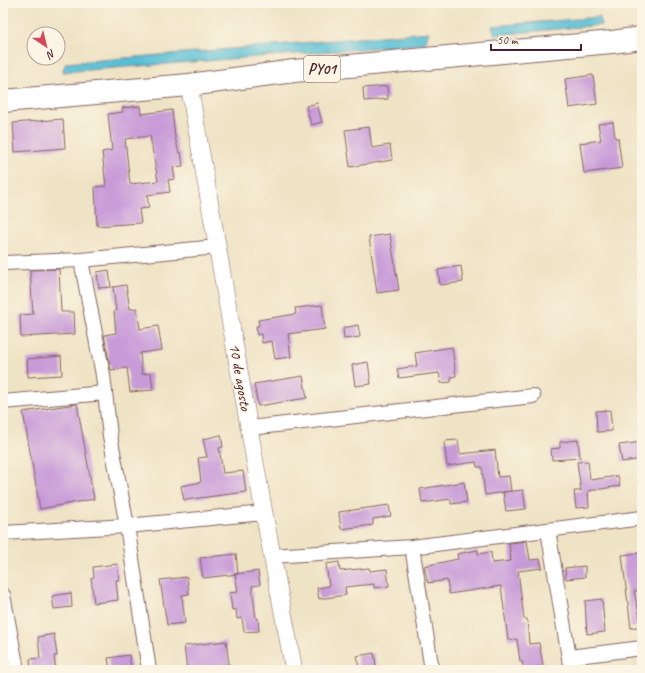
<svg xmlns="http://www.w3.org/2000/svg" width="645" height="673" font-family="Caveat,sans-serif">
  <style>
    .water { fill: #58bfd5; stroke: #516f80 }
    .building { fill: #c79ad8; fill-rule: evenodd }
    .lines { fill: none; stroke-linecap: round; stroke-linejoin: round }
    .minor-casing { stroke: #846461; stroke-width: 16 }
    .tertiary-casing { stroke: #846461; stroke-width: 18 }
    .trunk-casing { stroke: #846461; stroke-width: 24 }
    .minor { stroke: #fff; stroke-width: 14 }
    .tertiary { stroke: #fff; stroke-width: 17 }
    .trunk { stroke: #fff; stroke-width: 22 }
    .labels { text-anchor: middle; stroke-width: 3; stroke-linejoin: round; paint-order: stroke }
    .shield { fill: #fcf5e5; stroke: #7f5f63; stroke-width: 1 }
    .shield-label { font-size: 15px; font-weight: bold; fill: #4a1f2b }
    .street-label { font-size: 16px; fill: #4a1f2b; stroke: #fcf5e5 }
  </style>
  <rect width="100%" height="100%" fill="#fcf5e5"/>
  <filter id="ink" filterUnits="userSpaceOnUse"><feTurbulence type="fractalNoise" baseFrequency=".025" numOctaves="2"/><feDisplacementMap in="SourceGraphic" scale="8" xChannelSelector="R" yChannelSelector="G"/><feConvolveMatrix kernelMatrix="1 2 1 2 8 2 1 2 1" color-interpolation-filters="sRGB"/></filter>
  <filter id="wash" filterUnits="userSpaceOnUse"><feTurbulence type="fractalNoise" baseFrequency=".012" numOctaves="4" result="noise"/><feDisplacementMap in="SourceGraphic" scale="16" xChannelSelector="R" yChannelSelector="G"/><feGaussianBlur stdDeviation="0.9" result="paint"/><feColorMatrix in="noise" values="0 0 0 0 0 0 0 0 0 0 0 0 0 0 0 0 0 1.4 0 .05"/><feComposite in="paint" operator="in"/></filter>
  <g filter="url(#wash)">
    <rect width="100%" height="100%" fill="#efe3c5"/>
    <g class="water">
      <path d="M 600,17 L 601,25 L 495,35 L 492,26 Z"/>
      <path d="M 429,32 L 425,44 L 62,72 L 66,63 Z"/>
    </g>
    <g id="blocks">
      <g class="building">
        <path d="M 593,75 L 597,104 L 569,108 L 565,79 Z"/>
        <path d="M 387,86 L 388,99 L 364,101 L 363,88 Z"/>
        <path d="M 317,103 L 322,122 L 311,125 L 306,106 Z"/>
        <path d="M 140,106 L 141,114 L 172,110 L 175,137 L 179,153 L 181,152 L 183,166 L 173,167 L 175,179 L 168,180 L 170,192 L 147,195 L 149,208 L 139,209 L 141,223 L 97,226 L 95,187 L 106,186 L 102,152 L 112,150 L 108,114 L 123,112 L 122,108 ZM 150,136 L 158,181 L 130,184 L 125,139 Z"/>
        <path d="M 63,119 L 65,148 L 15,152 L 13,123 Z"/>
        <path d="M 613,122 L 615,138 L 618,138 L 622,168 L 584,173 L 580,143 L 601,140 L 598,124 Z"/>
        <path d="M 369,127 L 372,148 L 390,145 L 392,160 L 350,167 L 345,130 Z"/>
        <path d="M 390,234 L 399,290 L 377,293 L 369,237 Z"/>
        <path d="M 461,266 L 463,282 L 440,285 L 438,270 Z"/>
        <path d="M 59,269 L 61,312 L 74,312 L 75,334 L 21,337 L 20,315 L 33,314 L 30,270 Z"/>
        <path d="M 109,270 L 111,287 L 99,288 L 97,272 Z"/>
        <path d="M 126,285 L 130,309 L 137,308 L 140,329 L 158,326 L 162,350 L 140,353 L 142,374 L 151,373 L 153,390 L 130,392 L 127,368 L 111,370 L 104,335 L 116,333 L 114,311 L 116,311 L 113,287 Z"/>
        <path d="M 322,305 L 325,329 L 288,334 L 291,357 L 275,359 L 272,341 L 262,343 L 261,334 L 257,335 L 256,326 L 259,326 L 258,320 L 296,314 L 295,308 Z"/>
        <path d="M 358,325 L 360,337 L 344,339 L 343,328 Z"/>
        <path d="M 452,347 L 456,376 L 451,377 L 451,382 L 441,383 L 439,373 L 399,378 L 397,369 L 417,366 L 415,353 Z"/>
        <path d="M 61,356 L 62,375 L 28,377 L 27,359 Z"/>
        <path d="M 368,362 L 371,384 L 355,386 L 352,365 Z"/>
        <path d="M 303,376 L 307,398 L 258,406 L 254,384 Z"/>
        <path d="M 77,404 L 94,499 L 40,509 L 23,412 Z"/>
        <path d="M 610,410 L 612,431 L 597,432 L 596,411 Z"/>
        <path d="M 221,435 L 223,447 L 219,448 L 223,473 L 243,471 L 246,492 L 184,500 L 181,486 L 201,482 L 198,458 L 207,457 L 203,439 Z"/>
        <path d="M 458,440 L 460,454 L 495,450 L 498,477 L 509,476 L 511,491 L 485,495 L 482,467 L 477,467 L 476,462 L 447,466 L 444,441 Z"/>
        <path d="M 578,440 L 580,458 L 552,460 L 551,449 L 560,448 L 560,442 Z"/>
        <path d="M 642,442 L 642,459 L 622,462 L 619,445 Z"/>
        <path d="M 588,461 L 590,480 L 618,476 L 620,486 L 588,491 L 589,507 L 576,508 L 574,491 L 581,491 L 577,462 Z"/>
        <path d="M 464,482 L 467,502 L 451,504 L 451,499 L 422,503 L 420,489 Z"/>
        <path d="M 523,490 L 526,509 L 506,511 L 503,492 Z"/>
        <path d="M 389,505 L 391,516 L 373,519 L 373,525 L 341,529 L 339,512 Z"/>
        <path d="M 527,541 L 530,560 L 540,559 L 542,568 L 518,571 L 524,619 L 527,619 L 529,644 L 539,643 L 544,670 L 524,670 L 522,661 L 520,661 L 517,639 L 508,640 L 501,586 L 449,594 L 447,580 L 428,583 L 424,566 L 458,559 L 457,554 L 478,550 L 478,554 L 491,552 L 492,563 L 511,561 L 509,543 Z"/>
        <path d="M 639,553 L 642,591 L 634,591 L 642,626 L 631,628 L 622,555 Z"/>
        <path d="M 236,554 L 238,574 L 203,578 L 200,558 Z"/>
        <path d="M 339,562 L 340,571 L 369,568 L 370,571 L 387,569 L 389,586 L 374,588 L 374,584 L 345,587 L 346,595 L 319,599 L 317,588 L 329,586 L 326,564 Z"/>
        <path d="M 117,564 L 119,580 L 116,580 L 118,600 L 94,603 L 91,578 L 94,577 L 93,567 Z"/>
        <path d="M 585,566 L 585,577 L 566,579 L 565,568 Z"/>
        <path d="M 258,571 L 260,585 L 252,586 L 256,619 L 258,618 L 259,631 L 244,632 L 242,618 L 237,619 L 236,609 L 232,610 L 230,593 L 238,592 L 235,574 Z"/>
        <path d="M 187,577 L 189,594 L 182,595 L 185,623 L 167,625 L 160,580 Z"/>
        <path d="M 71,593 L 72,607 L 54,609 L 52,596 Z"/>
        <path d="M 602,599 L 605,632 L 587,634 L 585,601 Z"/>
        <path d="M 54,634 L 57,656 L 54,656 L 56,670 L 31,670 L 30,659 L 40,658 L 38,637 Z"/>
        <path d="M 226,641 L 229,664 L 207,667 L 207,670 L 187,670 L 184,646 Z"/>
        <path d="M 374,653 L 377,670 L 359,670 L 357,656 Z"/>
        <path d="M 129,655 L 131,668 L 110,670 L 108,658 Z"/>
      </g>
    </g>
  </g>
  <g filter="url(#ink)">
    <use href="#blocks" fill-opacity="0" stroke="#846461" stroke-width="1"/>
    <g class="lines">
      <defs>
        <g id="minor">
          <path d="M 81,260 L 103,375 L 110,436 L 127,526 L 149,670"/>
          <path d="M 3,263 L 81,260 L 217,247"/>
          <path d="M 3,402 L 105,393"/>
          <path d="M 250,428 L 533,396"/>
          <path d="M 548,530 L 571,670"/>
          <path d="M 3,533 L 127,526 L 264,513"/>
          <path d="M 412,547 L 432,670"/>
          <path d="M 272,556 L 412,547 L 642,518"/>
          <path d="M 3,595 L 17,670"/>
          <path d="M 569,657 L 642,648"/>
        </g>
        <path id="tertiary" d="M 189,85 L 264,513 L 294,670"/>
        <path id="trunk" d="M 3,101 L 189,85 L 294,71 L 612,42 L 642,38"/>
      </defs>
      <use href="#minor" class="minor-casing"/>
      <use href="#tertiary" class="tertiary-casing"/>
      <use href="#trunk" class="trunk-casing"/>
      <use href="#minor" class="minor"/>
      <use href="#tertiary" class="tertiary"/>
      <use href="#trunk" class="trunk"/>
    </g>
  </g>
  <g class="labels">
    <rect class="shield" x="304" y="56" width="36" height="26" rx="3"/>
    <g class="shield-label">
      <text x="322" y="74">PY01</text>
    </g>
    <g class="street-label">
      <text transform="translate(241 377) rotate(80)" y="6">10 de agosto</text>
    </g>
  </g>
  <rect width="645" height="673" fill="none" stroke="#fcf5e5" stroke-width="16"/>
  <g transform="translate(46 46) rotate(145)"><circle r="19" fill="#fcf5e5" stroke="#b59f9b"/>
  <path d="M0-3L7 15L0 10L-7 15Z" fill="#d1495b"/>
  <text y="-6" font-size="11" font-weight="bold" text-anchor="middle" fill="#4a1f2b">N</text>
  </g>
  <path d="M491 44v6h90v-6" fill="none" stroke="#4a1f2b" stroke-width="2"/>
  <text x="497" y="44" font-size="12" fill="#4a1f2b" stroke="#fcf5e5" stroke-width="3" paint-order="stroke">50 m</text>
</svg>
